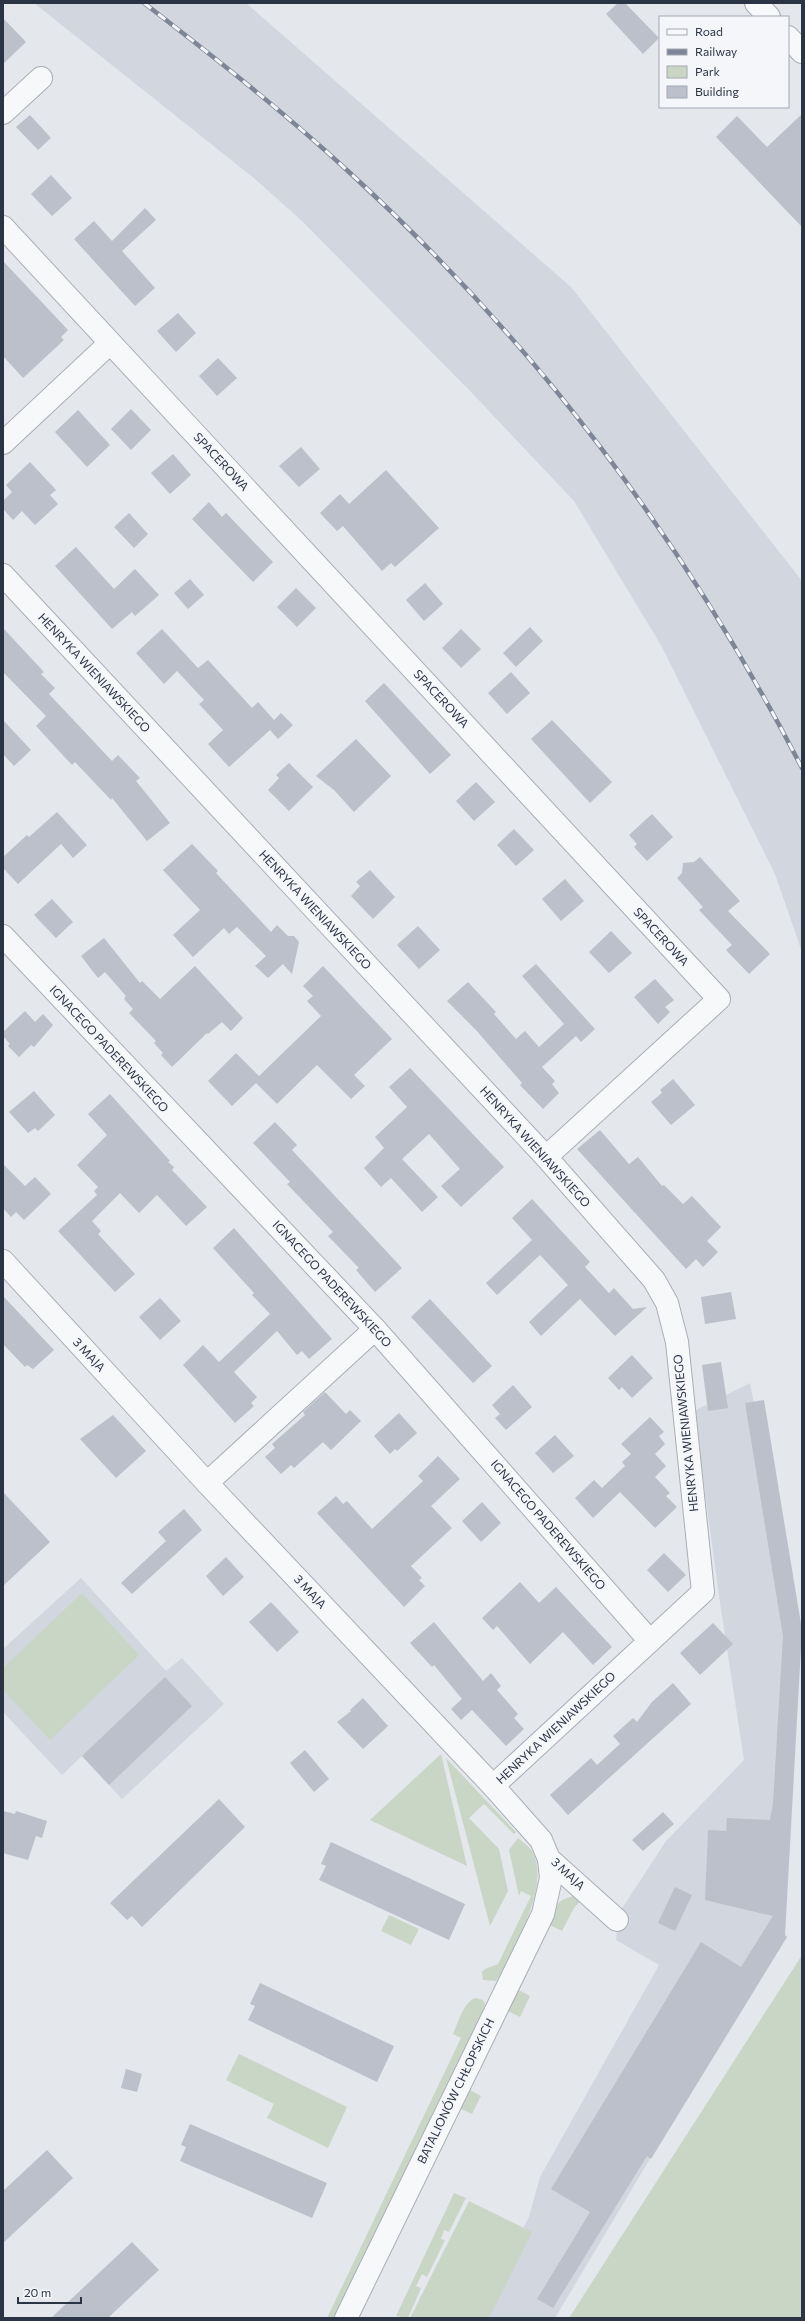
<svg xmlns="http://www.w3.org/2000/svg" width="805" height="2321" font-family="Commissioner,sans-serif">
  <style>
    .built { fill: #d2d6de }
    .green { fill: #c9d6c5 }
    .building { fill: #bbc0ca }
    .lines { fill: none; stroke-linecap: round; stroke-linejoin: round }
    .minor-casing { stroke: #a9aeb7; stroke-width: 24 }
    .minor { stroke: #f7f8fa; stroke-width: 22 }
    .rail-casing { stroke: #7d8696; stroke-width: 4.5 }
    .rail { stroke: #f4f6f9; stroke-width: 3; stroke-dasharray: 9; stroke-linecap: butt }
    .labels { text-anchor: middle; stroke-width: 3.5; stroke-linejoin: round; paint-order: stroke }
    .street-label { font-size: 12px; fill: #2b3445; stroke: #f4f6f9 }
  </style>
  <rect width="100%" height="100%" fill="#e4e7ec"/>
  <g class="built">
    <path d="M 34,3 L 246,3 L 571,287 L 802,581 L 802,952 L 775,874 L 662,647 L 574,501 L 471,392 L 302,221 L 255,179 Z"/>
    <path d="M 750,1383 L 800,1642 L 781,1939 L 555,2318 L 475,2318 L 529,2217 L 540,2177 L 659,1965 L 616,1940 L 619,1913 L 666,1841 L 744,1760 L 719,1596 L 694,1411 Z"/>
    <path d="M 81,1578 L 166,1671 L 182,1658 L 224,1704 L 122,1799 L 82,1756 L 62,1775 L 3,1712 L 3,1649 Z"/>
  </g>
  <g class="green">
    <path d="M 82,1593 L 139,1655 L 50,1740 L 3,1690 L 3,1668 Z"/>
    <path d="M 441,1754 L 467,1866 L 370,1820 Z"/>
    <path d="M 446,1758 L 516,1832 L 514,1834 L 484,1804 L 469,1818 L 499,1849 L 508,1891 L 490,1926 Z"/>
    <path d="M 518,1838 C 522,1842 529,1846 532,1851 C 551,1883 516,1943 502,1973 L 496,1981 L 483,1980 L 482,1972 L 485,1969 L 498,1964 L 531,1896 L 521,1891 L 519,1896 L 509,1850 Z"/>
    <path d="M 574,1896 L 583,1898 L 574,1908 L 562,1931 L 548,1924 C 553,1909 557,1899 574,1896 Z"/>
    <path d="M 389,1915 L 419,1929 L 411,1945 L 381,1931 Z"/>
    <path d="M 802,1955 L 802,2318 L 569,2318 Z"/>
    <path d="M 517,1989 L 530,1996 L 520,2017 L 506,2010 Z"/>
    <path d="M 475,1998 L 483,2000 L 485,2004 L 483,2011 L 334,2318 L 327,2318 L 461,2038 L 453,2034 C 458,2023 463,2003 475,1998 Z"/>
    <path d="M 239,2054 L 347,2107 L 328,2148 L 267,2118 L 274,2104 L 226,2080 Z"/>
    <path d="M 468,2089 L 481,2096 L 472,2114 L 459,2108 Z"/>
    <path d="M 454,2193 L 466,2198 L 449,2232 L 444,2230 L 441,2239 L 445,2240 L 427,2277 L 422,2274 L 416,2286 L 421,2288 L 408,2318 L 396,2316 Z"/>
    <path d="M 469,2201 L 532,2232 L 489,2318 L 410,2318 Z"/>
  </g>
  <g class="building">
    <path d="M 618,3 L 625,3 L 659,38 L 643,54 L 606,14 Z"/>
    <path d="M 3,18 L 26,42 L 3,64 Z"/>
    <path d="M 802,114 L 802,227 L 716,137 L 737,116 L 767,147 Z"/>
    <path d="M 30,115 L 51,138 L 38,150 L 16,127 Z"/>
    <path d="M 51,175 L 72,198 L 52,216 L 31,194 Z"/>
    <path d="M 145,208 L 156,220 L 122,251 L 155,288 L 135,306 L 74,239 L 94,221 L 112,241 Z"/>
    <path d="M 3,261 L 68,330 L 61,337 L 64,340 L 23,378 L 3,356 Z"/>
    <path d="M 178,313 L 196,333 L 176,352 L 157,331 Z"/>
    <path d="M 218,358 L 237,378 L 217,396 L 199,376 Z"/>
    <path d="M 131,409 L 151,430 L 131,450 L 111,429 Z"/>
    <path d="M 78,410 L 110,445 L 87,467 L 55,432 Z"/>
    <path d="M 301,447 L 320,469 L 299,487 L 279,466 Z"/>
    <path d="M 173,454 L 191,475 L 170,494 L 151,473 Z"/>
    <path d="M 30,462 L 56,490 L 50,495 L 58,504 L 35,525 L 22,511 L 13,520 L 3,509 L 3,501 L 12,492 L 6,485 Z"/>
    <path d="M 386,470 L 439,528 L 395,567 L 391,563 L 382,571 L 343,526 L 337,531 L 320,513 L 340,494 L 349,504 Z"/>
    <path d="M 209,502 L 222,517 L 226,513 L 273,562 L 253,582 L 192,519 Z"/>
    <path d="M 129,513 L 148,534 L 134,548 L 114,527 Z"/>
    <path d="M 76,547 L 114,589 L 135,569 L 159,595 L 135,616 L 132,612 L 112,629 L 55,566 Z"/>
    <path d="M 190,579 L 204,595 L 188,609 L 174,593 Z"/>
    <path d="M 425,583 L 443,604 L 424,621 L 406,600 Z"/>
    <path d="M 296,588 L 316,608 L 297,627 L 277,607 Z"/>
    <path d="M 530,627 L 543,641 L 516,667 L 503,653 Z"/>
    <path d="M 3,628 L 44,672 L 41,674 L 55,688 L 49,694 L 112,761 L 118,755 L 140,778 L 136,781 L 170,823 L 147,841 L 112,798 L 111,800 L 75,762 L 72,765 L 36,726 L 46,716 L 3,672 Z"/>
    <path d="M 162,629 L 198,668 L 208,660 L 252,708 L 258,702 L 274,720 L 281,713 L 293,725 L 278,739 L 270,730 L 229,767 L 208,744 L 223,730 L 199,704 L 204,700 L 177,671 L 164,684 L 136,653 Z"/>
    <path d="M 461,629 L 481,649 L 461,668 L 442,648 Z"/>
    <path d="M 511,672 L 530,693 L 507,714 L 488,693 Z"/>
    <path d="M 384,683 L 451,755 L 430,774 L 365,701 Z"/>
    <path d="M 3,720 L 31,750 L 14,766 L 3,754 Z"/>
    <path d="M 552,720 L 612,782 L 590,803 L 531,739 Z"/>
    <path d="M 356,739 L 391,776 L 354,812 L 334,790 L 316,776 Z"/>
    <path d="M 289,763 L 313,787 L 289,811 L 268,790 L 279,778 L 276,775 Z"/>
    <path d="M 476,782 L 495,802 L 474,821 L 456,801 Z"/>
    <path d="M 57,812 L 87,845 L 73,858 L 61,844 L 18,884 L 3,868 L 3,857 L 27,835 L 29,837 Z"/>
    <path d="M 652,814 L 673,837 L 647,861 L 634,847 L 637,844 L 629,835 Z"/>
    <path d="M 514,829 L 534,850 L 516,866 L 497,845 Z"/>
    <path d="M 192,844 L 218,871 L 216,873 L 271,932 L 277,925 L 288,936 L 294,936 L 299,942 L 292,974 L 283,964 L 268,978 L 255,966 L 266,956 L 237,927 L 229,934 L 224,928 L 193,957 L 173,935 L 200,910 L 163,870 Z"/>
    <path d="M 700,857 L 740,901 L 728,911 L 770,954 L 749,974 L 726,950 L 732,945 L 699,910 L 703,907 L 677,878 L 682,873 L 683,863 L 694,862 Z"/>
    <path d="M 370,870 L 395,897 L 373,919 L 351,896 L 360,886 L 356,882 Z"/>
    <path d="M 565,879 L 584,901 L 561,921 L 542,899 Z"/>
    <path d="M 52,899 L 73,922 L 56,938 L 34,915 Z"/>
    <path d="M 418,926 L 440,950 L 419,969 L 397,945 Z"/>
    <path d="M 611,931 L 632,953 L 609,973 L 589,952 Z"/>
    <path d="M 104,938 L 140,983 L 142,981 L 160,999 L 195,966 L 243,1018 L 231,1031 L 222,1022 L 208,1034 L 207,1033 L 172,1067 L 161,1055 L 163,1053 L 154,1043 L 156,1041 L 129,1013 L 133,1009 L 124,999 L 126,996 L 105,972 L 98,978 L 81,956 Z"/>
    <path d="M 536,964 L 595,1029 L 581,1042 L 576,1036 L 542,1067 L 555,1081 L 552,1084 L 559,1093 L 543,1109 L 520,1085 L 522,1083 L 476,1030 L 447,1001 L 468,982 L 496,1012 L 494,1014 L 516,1039 L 525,1031 L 539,1047 L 564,1024 L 522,976 Z"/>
    <path d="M 323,966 L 392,1039 L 354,1075 L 365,1086 L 351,1099 L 317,1065 L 277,1104 L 256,1083 L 232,1106 L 208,1081 L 236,1053 L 259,1076 L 321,1016 L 307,1001 L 313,996 L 303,986 Z"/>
    <path d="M 655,979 L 674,1000 L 665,1007 L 670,1012 L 658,1024 L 634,997 Z"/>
    <path d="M 25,1011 L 35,1022 L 43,1014 L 53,1025 L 34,1047 L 31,1045 L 19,1057 L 8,1046 L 10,1044 L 3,1036 L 3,1032 Z"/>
    <path d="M 410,1068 L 504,1167 L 461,1207 L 441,1186 L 460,1169 L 429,1134 L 402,1159 L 438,1197 L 422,1212 L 391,1178 L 381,1187 L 364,1168 L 384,1148 L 375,1137 L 407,1107 L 389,1087 Z"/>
    <path d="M 673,1079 L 695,1105 L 671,1125 L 651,1102 L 662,1093 L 660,1090 Z"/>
    <path d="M 34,1091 L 55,1115 L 38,1131 L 35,1128 L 28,1133 L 9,1112 Z"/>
    <path d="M 110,1094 L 170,1161 L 168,1162 L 174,1167 L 172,1170 L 207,1207 L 186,1226 L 157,1195 L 139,1213 L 120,1193 L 92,1221 L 101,1231 L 98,1234 L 135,1274 L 115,1292 L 58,1231 L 97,1195 L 94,1191 L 98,1187 L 77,1165 L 107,1135 L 88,1114 Z"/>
    <path d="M 275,1122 L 297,1145 L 292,1150 L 402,1268 L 375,1292 L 356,1270 L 359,1268 L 328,1236 L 333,1232 L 287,1184 L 290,1182 L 253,1143 Z"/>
    <path d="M 600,1130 L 629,1164 L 638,1157 L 662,1186 L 664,1185 L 683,1204 L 692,1196 L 721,1227 L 707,1241 L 718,1252 L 703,1267 L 696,1259 L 686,1269 L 577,1149 Z"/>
    <path d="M 3,1164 L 25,1186 L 35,1177 L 51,1194 L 24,1220 L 16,1212 L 11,1217 L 3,1208 Z"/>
    <path d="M 532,1199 L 590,1262 L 585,1267 L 609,1293 L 614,1288 L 633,1309 L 647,1307 L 615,1336 L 580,1299 L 541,1336 L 529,1322 L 568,1285 L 540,1255 L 497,1295 L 486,1283 L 532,1240 L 512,1218 Z"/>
    <path d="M 234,1228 L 332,1339 L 309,1359 L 302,1351 L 297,1355 L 277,1331 L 234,1372 L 257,1397 L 251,1403 L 254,1406 L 235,1423 L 183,1365 L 203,1345 L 219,1362 L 270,1314 L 252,1295 L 254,1293 L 213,1248 Z"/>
    <path d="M 731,1292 L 736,1319 L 705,1324 L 701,1297 Z"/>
    <path d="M 3,1296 L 54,1350 L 33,1369 L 27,1365 L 25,1367 L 3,1344 Z"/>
    <path d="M 160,1298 L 181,1321 L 160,1340 L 139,1317 Z"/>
    <path d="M 430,1299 L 492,1366 L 473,1383 L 411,1317 Z"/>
    <path d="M 632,1355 L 653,1378 L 632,1398 L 622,1387 L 619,1390 L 608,1378 Z"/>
    <path d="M 721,1362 L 728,1408 L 708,1411 L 702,1365 Z"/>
    <path d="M 513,1385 L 532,1407 L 506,1430 L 495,1418 L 500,1414 L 492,1405 Z"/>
    <path d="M 325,1392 L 346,1414 L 350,1410 L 361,1421 L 331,1450 L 323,1442 L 294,1468 L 291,1465 L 281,1474 L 265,1457 L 275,1448 L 272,1444 L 305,1415 L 303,1412 Z"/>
    <path d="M 764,1400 L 802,1630 L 785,1935 L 787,1937 L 651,2159 L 647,2156 L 553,2308 L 537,2299 L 590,2212 L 551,2189 L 701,1942 L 741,1967 L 773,1916 L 705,1900 L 708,1830 L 726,1831 L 727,1818 L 770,1820 L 773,1803 L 783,1636 L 745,1403 Z"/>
    <path d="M 399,1413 L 417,1433 L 397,1451 L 395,1449 L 390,1454 L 374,1436 Z"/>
    <path d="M 113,1415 L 146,1451 L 116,1478 L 80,1439 Z"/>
    <path d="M 650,1417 L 664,1432 L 659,1436 L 665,1444 L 655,1454 L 666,1466 L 655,1477 L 670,1493 L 666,1496 L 677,1507 L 655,1528 L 620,1492 L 593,1518 L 575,1498 L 594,1480 L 602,1488 L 625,1466 L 622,1462 L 631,1454 L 621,1444 Z"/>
    <path d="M 555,1435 L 574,1456 L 553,1473 L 535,1453 Z"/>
    <path d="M 438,1456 L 460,1479 L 431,1506 L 452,1528 L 411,1566 L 422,1578 L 419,1580 L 425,1586 L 404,1607 L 317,1513 L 336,1496 L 343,1504 L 347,1501 L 372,1529 L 423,1481 L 418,1476 Z"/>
    <path d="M 3,1492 L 50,1542 L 3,1586 Z"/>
    <path d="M 482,1502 L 501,1523 L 481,1542 L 462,1521 Z"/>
    <path d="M 184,1509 L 202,1530 L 132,1594 L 121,1583 L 166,1541 L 158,1532 Z"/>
    <path d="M 664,1553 L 686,1575 L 668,1592 L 647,1570 Z"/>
    <path d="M 226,1557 L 244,1577 L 223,1596 L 206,1576 Z"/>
    <path d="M 520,1582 L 539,1603 L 556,1587 L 612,1647 L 593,1665 L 563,1632 L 530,1664 L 497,1626 L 493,1630 L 482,1618 Z"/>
    <path d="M 271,1602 L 299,1632 L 277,1652 L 249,1622 Z"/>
    <path d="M 434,1622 L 483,1681 L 491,1673 L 501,1686 L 497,1690 L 518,1714 L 514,1718 L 524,1729 L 506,1746 L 472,1710 L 461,1720 L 451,1709 L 462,1699 L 434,1665 L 432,1667 L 410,1643 Z"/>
    <path d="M 713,1623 L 733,1644 L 700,1675 L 680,1653 Z"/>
    <path d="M 165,1677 L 192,1706 L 109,1785 L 82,1756 Z"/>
    <path d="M 673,1683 L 691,1704 L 568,1815 L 550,1795 L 591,1758 L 597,1765 L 620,1744 L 613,1736 L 633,1718 L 637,1722 L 652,1702 Z"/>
    <path d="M 363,1698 L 388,1726 L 363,1749 L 337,1722 L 351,1711 L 350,1710 Z"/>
    <path d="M 305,1750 L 329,1779 L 314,1792 L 290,1763 Z"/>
    <path d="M 219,1799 L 245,1827 L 142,1927 L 132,1916 L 127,1920 L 110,1903 Z"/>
    <path d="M 3,1811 L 15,1814 L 16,1811 L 47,1821 L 42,1838 L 36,1836 L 28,1860 L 3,1853 Z"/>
    <path d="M 663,1812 L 674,1824 L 643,1851 L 632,1840 Z"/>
    <path d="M 331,1842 L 465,1904 L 449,1940 L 319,1880 L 326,1866 L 321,1864 Z"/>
    <path d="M 675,1887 L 692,1895 L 675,1931 L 658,1923 Z"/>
    <path d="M 260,1983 L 394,2046 L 377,2082 L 248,2020 L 255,2006 L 250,2004 Z"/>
    <path d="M 126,2069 L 142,2074 L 137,2092 L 121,2088 Z"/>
    <path d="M 190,2124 L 327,2183 L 312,2218 L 180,2161 L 186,2147 L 181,2145 Z"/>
    <path d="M 47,2150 L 73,2178 L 3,2243 L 3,2191 Z"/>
    <path d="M 132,2242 L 159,2270 L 146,2282 L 108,2318 L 51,2318 Z"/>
  </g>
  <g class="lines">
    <defs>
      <g id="minor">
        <path d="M 756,3 L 769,17"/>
        <path d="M 788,37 L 802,52"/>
        <path d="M 3,113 L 41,78"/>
        <path d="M 3,227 L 719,999 L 546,1157"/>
        <path d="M 3,443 L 110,343"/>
        <path d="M 3,575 L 546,1157 L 654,1280 L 667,1303 L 677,1342 L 703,1592 L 493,1786"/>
        <path d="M 3,936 L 375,1329 L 650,1641"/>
        <path d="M 3,1261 L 207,1483 L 493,1786 L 541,1840 L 549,1859 L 617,1920"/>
        <path d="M 207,1483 L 375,1329"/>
        <path d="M 346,2318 L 543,1914 L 551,1878 L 549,1859"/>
      </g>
    </defs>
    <use href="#minor" class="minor-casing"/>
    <use href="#minor" class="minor"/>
    <defs>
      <path id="rail" d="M 144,3 C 214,57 284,112 349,172 C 538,345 684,540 802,768"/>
    </defs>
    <use href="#rail" class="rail-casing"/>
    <use href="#rail" class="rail"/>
  </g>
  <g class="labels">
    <g class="street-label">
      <text transform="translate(221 462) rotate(47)" y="4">SPACEROWA</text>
      <text transform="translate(94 673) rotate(47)" y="4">HENRYKA WIENIAWSKIEGO</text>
      <text transform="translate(441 699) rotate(47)" y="4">SPACEROWA</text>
      <text transform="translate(315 910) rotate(47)" y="4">HENRYKA WIENIAWSKIEGO</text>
      <text transform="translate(661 937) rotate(47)" y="4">SPACEROWA</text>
      <text transform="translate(109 1049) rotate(47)" y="4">IGNACEGO PADEREWSKIEGO</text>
      <text transform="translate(535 1147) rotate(48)" y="4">HENRYKA WIENIAWSKIEGO</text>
      <text transform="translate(332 1284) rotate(47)" y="4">IGNACEGO PADEREWSKIEGO</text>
      <text transform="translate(89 1355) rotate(47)" y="4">3 MAJA</text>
      <text transform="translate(686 1433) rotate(-96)" y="4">HENRYKA WIENIAWSKIEGO</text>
      <text transform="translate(548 1525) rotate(49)" y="4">IGNACEGO PADEREWSKIEGO</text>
      <text transform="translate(310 1592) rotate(47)" y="4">3 MAJA</text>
      <text transform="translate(556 1728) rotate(-43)" y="4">HENRYKA WIENIAWSKIEGO</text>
      <text transform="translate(568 1874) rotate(43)" y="4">3 MAJA</text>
      <text transform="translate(456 2091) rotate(-64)" y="4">BATALIONÓW CHŁOPSKICH</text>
    </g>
  </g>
  <rect width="805" height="2321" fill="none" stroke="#2b3445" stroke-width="8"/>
  <rect x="659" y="16" width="130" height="92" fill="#f4f6f9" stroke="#a4a8b1"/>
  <rect x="667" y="29" width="20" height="6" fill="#f7f8fa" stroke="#a4a8b1"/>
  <text x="695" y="36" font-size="12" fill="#2b3445">Road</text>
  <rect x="667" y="49" width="20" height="6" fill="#7d8696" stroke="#a4a8b1"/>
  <text x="695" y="56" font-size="12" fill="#2b3445">Railway</text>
  <rect x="667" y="66" width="20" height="12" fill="#c9d6c5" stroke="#a4a8b1"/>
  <text x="695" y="76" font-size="12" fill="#2b3445">Park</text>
  <rect x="667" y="86" width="20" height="12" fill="#bbc0ca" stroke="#a4a8b1"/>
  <text x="695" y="96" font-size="12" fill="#2b3445">Building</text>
  <path d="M18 2297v6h63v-6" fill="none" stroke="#2b3445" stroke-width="2"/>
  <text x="24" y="2297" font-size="12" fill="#2b3445" stroke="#f4f6f9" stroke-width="3" paint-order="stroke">20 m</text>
</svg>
